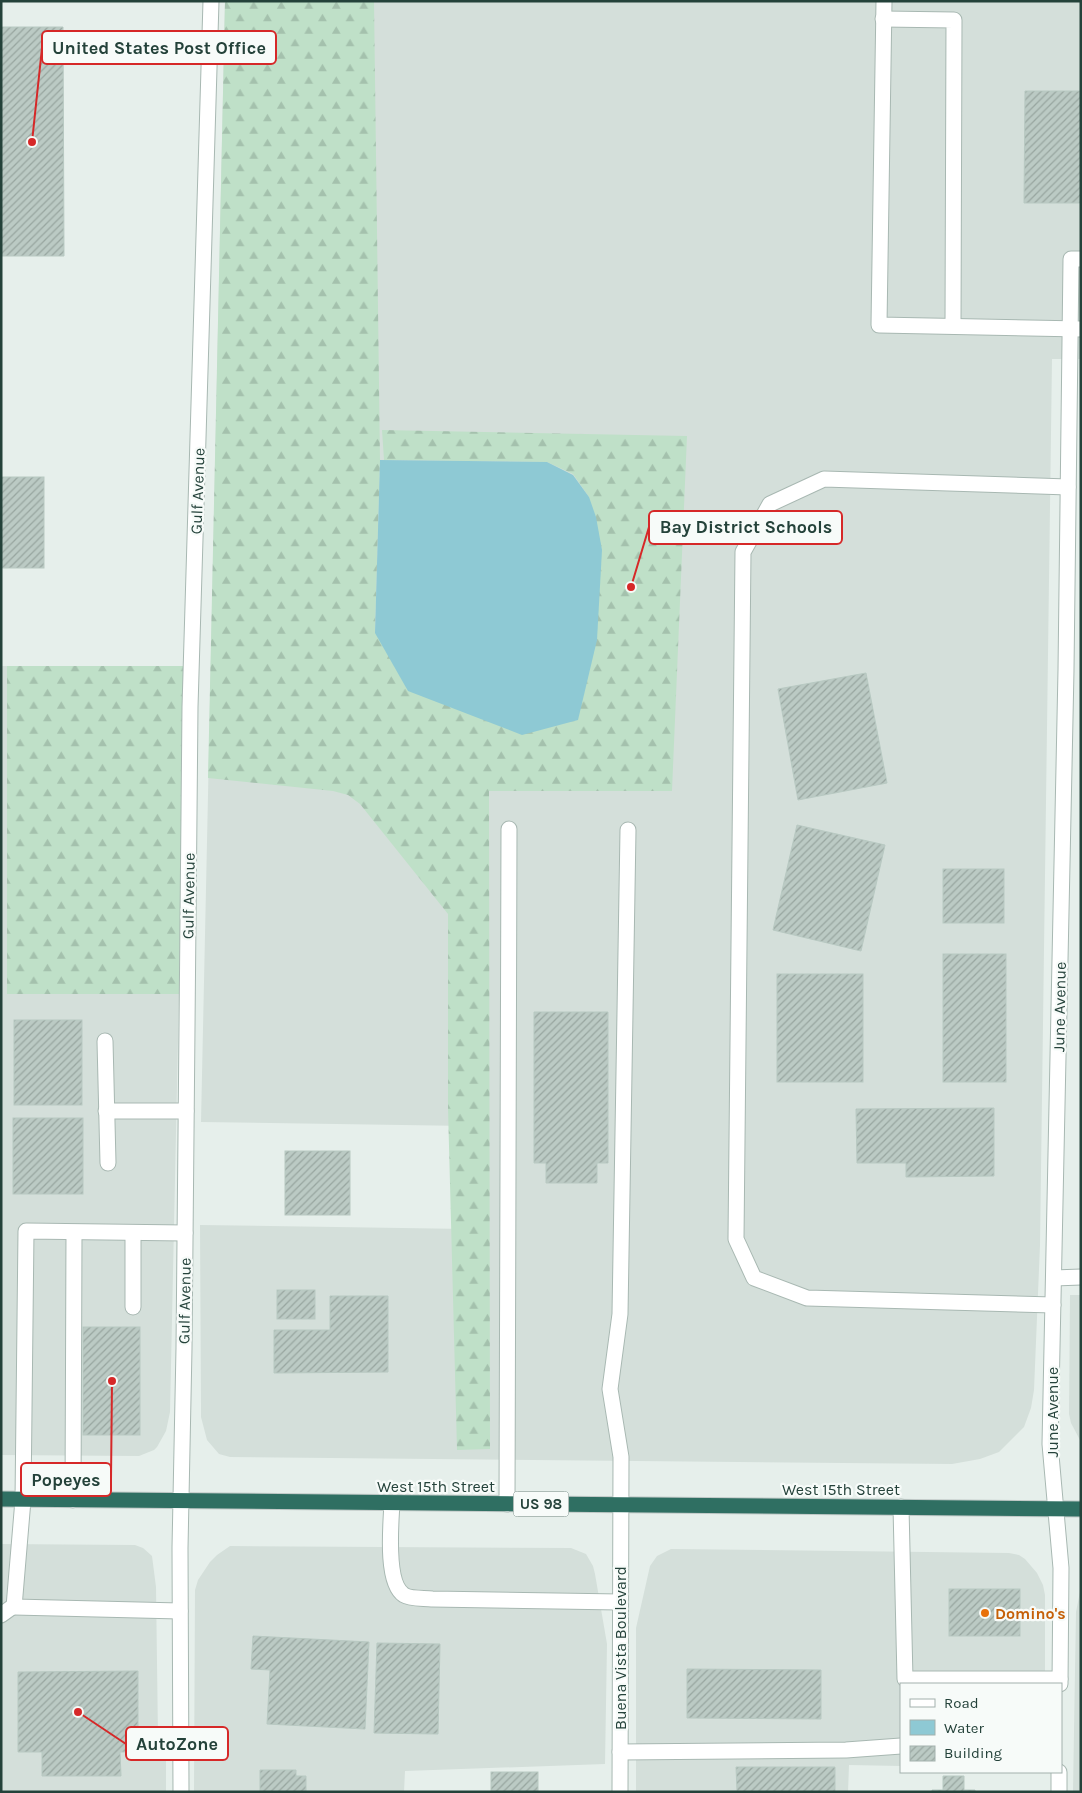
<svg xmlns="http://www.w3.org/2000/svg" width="1082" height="1793" font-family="Karla,sans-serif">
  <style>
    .built { fill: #d4dfda }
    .forest { fill: url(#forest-firs) }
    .water { fill: #8ec9d4 }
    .building { fill: url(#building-hatch); stroke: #b8c9c2 }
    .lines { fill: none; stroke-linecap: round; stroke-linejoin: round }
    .minor-casing { stroke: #a8b8b2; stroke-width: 17 }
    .highway-casing { stroke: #c2cac8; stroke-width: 17 }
    .minor { stroke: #fff; stroke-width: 15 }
    .highway { stroke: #2f6f62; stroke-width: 15 }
    .food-dot { fill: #e8710a; stroke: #f7fbf9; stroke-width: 2 }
    .labels { text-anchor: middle; stroke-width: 4.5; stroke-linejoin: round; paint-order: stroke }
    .shield { fill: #f7fbf9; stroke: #637a73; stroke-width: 1 }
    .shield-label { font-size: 15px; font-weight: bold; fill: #24423a }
    .street-label { font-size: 16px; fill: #24423a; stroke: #f7fbf9 }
    .food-label { font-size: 16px; font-weight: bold; fill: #c56008; stroke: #f7fbf9; text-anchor: start }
    .leader { fill: none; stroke: #d62828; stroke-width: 2 }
    .callout-dot { fill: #d62828; stroke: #f7fbf9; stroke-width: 2 }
    .callout { fill: #f7fbf9; stroke: #d62828; stroke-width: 2 }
    .callout-label { font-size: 18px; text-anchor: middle; font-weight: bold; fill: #24423a }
  </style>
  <defs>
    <pattern id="forest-firs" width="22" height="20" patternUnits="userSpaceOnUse" patternTransform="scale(1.25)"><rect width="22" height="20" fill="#bfe0c8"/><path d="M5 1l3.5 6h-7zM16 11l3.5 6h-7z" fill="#a4c1ad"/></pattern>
    <pattern id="building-hatch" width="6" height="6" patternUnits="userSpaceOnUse" patternTransform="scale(1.25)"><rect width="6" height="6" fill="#bbcac4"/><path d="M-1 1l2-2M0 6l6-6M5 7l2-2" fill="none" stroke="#98a6a0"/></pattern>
  </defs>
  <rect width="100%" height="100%" fill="#e6efeb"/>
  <g class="built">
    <path d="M 225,1 L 1081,1 L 1081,359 L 1052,359 L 1040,1245 L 1034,1390 L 1031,1408 L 1024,1427 L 999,1452 L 980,1459 L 952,1464 L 230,1457 L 219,1454 L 207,1440 L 201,1417 L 201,1406 L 200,1225 L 467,1229 L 468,1126 L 201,1122 Z"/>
    <path d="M 1,666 L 7,666 L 7,993 L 179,994 L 170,1412 L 166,1431 L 157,1447 L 154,1450 L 139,1456 L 1,1455 Z"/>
    <path d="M 1070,1295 L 1081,1295 L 1081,1442 L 1071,1423 L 1069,1414 Z"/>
    <path d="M 1,1544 L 135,1545 L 143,1548 L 152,1556 L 156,1587 L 158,1738 L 166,1752 L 166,1792 L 1,1792 Z"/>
    <path d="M 230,1546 L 571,1548 L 586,1554 L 593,1566 L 595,1574 L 607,1644 L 605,1764 L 405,1771 L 404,1792 L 194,1792 L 195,1590 L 198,1580 L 210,1562 L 217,1555 Z"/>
    <path d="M 671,1549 L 1009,1553 L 1019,1555 L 1025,1559 L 1037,1573 L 1043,1585 L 1045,1595 L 1045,1684 L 901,1684 L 901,1766 L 849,1765 L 848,1792 L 636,1792 L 636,1628 L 650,1566 L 657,1556 Z"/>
    <path d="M 1081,1587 L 1081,1792 L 1073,1792 L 1076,1612 Z"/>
  </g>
  <g class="forest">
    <path d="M 225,1 L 374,1 L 380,460 L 375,632 L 589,497 L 573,474 L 547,462 L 384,460 L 382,430 L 687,436 L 672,791 L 489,791 L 490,1449 L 457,1450 L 448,1108 L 448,914 L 360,804 L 348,795 L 333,791 L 208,778 Z"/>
    <path d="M 7,666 L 185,666 L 179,994 L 7,994 Z"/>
  </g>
  <path class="water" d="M 380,460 L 547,462 L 573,475 L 589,497 L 596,517 L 602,550 L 597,640 L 578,720 L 522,735 L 408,691 L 375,633 Z"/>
  <g class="building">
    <path d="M 1,27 L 63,27 L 64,256 L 1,256 Z"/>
    <path d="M 1025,91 L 1081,91 L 1081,203 L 1024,203 Z"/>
    <rect x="1" y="477" width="43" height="91"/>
    <path d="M 866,673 L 887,783 L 798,800 L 778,689 Z"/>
    <path d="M 797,825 L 885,845 L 861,951 L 773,930 Z"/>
    <rect x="943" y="869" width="61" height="54"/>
    <rect x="943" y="954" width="63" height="128"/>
    <rect x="777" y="974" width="86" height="108"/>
    <path d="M 534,1012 L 608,1012 L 608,1163 L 597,1163 L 597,1183 L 546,1183 L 546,1163 L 534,1163 Z"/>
    <rect x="14" y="1020" width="68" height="85"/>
    <path d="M 994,1108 L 994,1176 L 906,1177 L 906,1163 L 857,1163 L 856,1109 Z"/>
    <rect x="13" y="1118" width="70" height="76"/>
    <rect x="285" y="1151" width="65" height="64"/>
    <rect x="277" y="1290" width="38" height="29"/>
    <path d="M 330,1296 L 388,1296 L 388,1372 L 274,1373 L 274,1330 L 330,1330 Z"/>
    <rect x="83" y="1327" width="57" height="108"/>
    <rect x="949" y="1589" width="71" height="47"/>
    <path d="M 253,1636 L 369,1642 L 365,1729 L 267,1724 L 270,1670 L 251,1669 Z"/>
    <path d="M 377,1643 L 440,1644 L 438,1734 L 374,1733 Z"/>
    <path d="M 687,1669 L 821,1670 L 821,1719 L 687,1718 Z"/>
    <path d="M 138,1671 L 138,1752 L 120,1752 L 121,1776 L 42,1776 L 42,1752 L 18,1752 L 18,1672 Z"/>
    <path d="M 736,1767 L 835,1767 L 835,1792 L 688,1792 L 737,1791 Z"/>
    <path d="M 260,1770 L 296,1770 L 296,1776 L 306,1776 L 306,1792 L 260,1792 Z"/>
    <rect x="491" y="1772" width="47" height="20"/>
    <path d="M 943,1776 L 964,1776 L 964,1790 L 975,1790 L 975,1792 L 932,1792 L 932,1790 L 943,1790 Z"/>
  </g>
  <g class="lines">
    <defs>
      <g id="minor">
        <path d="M 884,1 L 879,325 L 1081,329"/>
        <path d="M 883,19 L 954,20 L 953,326"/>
        <path d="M 105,1041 L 108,1163"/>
        <path d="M 106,1111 L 186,1111"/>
        <path d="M 133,1233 L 133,1307"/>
        <path d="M 1054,1278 L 1081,1277"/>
        <path d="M 1053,1305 L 807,1298 L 754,1278 L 736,1239 L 743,552 L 770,504 L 824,479 L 1068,487"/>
        <path d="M 73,1500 L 74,1233"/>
        <path d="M 392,1503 C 391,1523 385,1583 404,1595 C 410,1599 424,1598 432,1599 L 620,1602"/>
        <path d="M 507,1504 L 509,829"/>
        <path d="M 901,1507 L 905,1679 L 1060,1679"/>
        <path d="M 180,1611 L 14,1607 L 23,1500 L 26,1231 L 185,1233"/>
        <path d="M 1,1615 L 15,1605"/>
        <path d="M 1060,1684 L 1061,1568 L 1050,1444 L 1066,670 L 1071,259 L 1081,259"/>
        <path d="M 620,1752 L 846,1750 L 901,1746"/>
        <path d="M 1059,1772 L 1059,1792"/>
        <path d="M 181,1792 L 180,1548 L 184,1348 L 190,707 L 211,1"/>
        <path d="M 620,1792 L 621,1457 L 610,1389 L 620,1314 L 628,830"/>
      </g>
      <path id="highway" d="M 1,1499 L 1081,1509"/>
    </defs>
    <use href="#minor" class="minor-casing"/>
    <use href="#highway" class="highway-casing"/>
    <use href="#minor" class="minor"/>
    <use href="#highway" class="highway"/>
  </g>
  <circle class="food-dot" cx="985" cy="1613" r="5"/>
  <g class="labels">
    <rect class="shield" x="513.5" y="1491.5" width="55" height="25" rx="4"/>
    <g class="shield-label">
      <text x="541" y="1509">US 98</text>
    </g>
    <g class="street-label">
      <text transform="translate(197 491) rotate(-88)" y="6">Gulf Avenue</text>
      <text transform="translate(188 896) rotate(-89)" y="6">Gulf Avenue</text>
      <text transform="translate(1059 1007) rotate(-89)" y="6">June Avenue</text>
      <text transform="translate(184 1301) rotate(-89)" y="6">Gulf Avenue</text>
      <text transform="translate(1052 1412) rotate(-90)" y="6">June Avenue</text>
      <text x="436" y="1492">West 15th Street</text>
      <text x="841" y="1495">West 15th Street</text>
      <text transform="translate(620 1648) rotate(-90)" y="6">Buena Vista Boulevard</text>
    </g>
    <g class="food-label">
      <text x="995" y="1619">Domino's</text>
    </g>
  </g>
  <path class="leader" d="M32 142L42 48M631 587L649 527M112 1381L111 1479M78 1712L126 1744"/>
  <g class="callout-dot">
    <circle cx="32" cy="142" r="5"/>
    <circle cx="631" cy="587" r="5"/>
    <circle cx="112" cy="1381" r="5"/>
    <circle cx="78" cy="1712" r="5"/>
  </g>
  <g class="callout">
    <rect x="42" y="31" width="234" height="33" rx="5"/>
    <rect x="649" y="511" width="193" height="33" rx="5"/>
    <rect x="21" y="1463" width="90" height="33" rx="5"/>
    <rect x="126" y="1727" width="102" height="33" rx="5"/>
  </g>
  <g class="callout-label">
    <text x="159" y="54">United States Post Office</text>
    <text x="746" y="533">Bay District Schools</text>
    <text x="66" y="1486">Popeyes</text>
    <text x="177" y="1750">AutoZone</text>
  </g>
  <rect width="1082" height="1793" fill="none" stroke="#24423a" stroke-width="5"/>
  <rect x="900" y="1683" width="162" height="90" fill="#f7fbf9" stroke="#a3b1ad"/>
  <rect x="910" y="1699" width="25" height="8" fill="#ffffff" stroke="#a3b1ad"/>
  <text x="944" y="1708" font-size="15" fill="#24423a">Road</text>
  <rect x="910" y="1720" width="25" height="15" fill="#8ec9d4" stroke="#a3b1ad"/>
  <text x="944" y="1733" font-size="15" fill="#24423a">Water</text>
  <rect x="910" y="1746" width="25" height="15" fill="url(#building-hatch)" stroke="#a3b1ad"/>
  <text x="944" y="1758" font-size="15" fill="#24423a">Building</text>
</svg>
